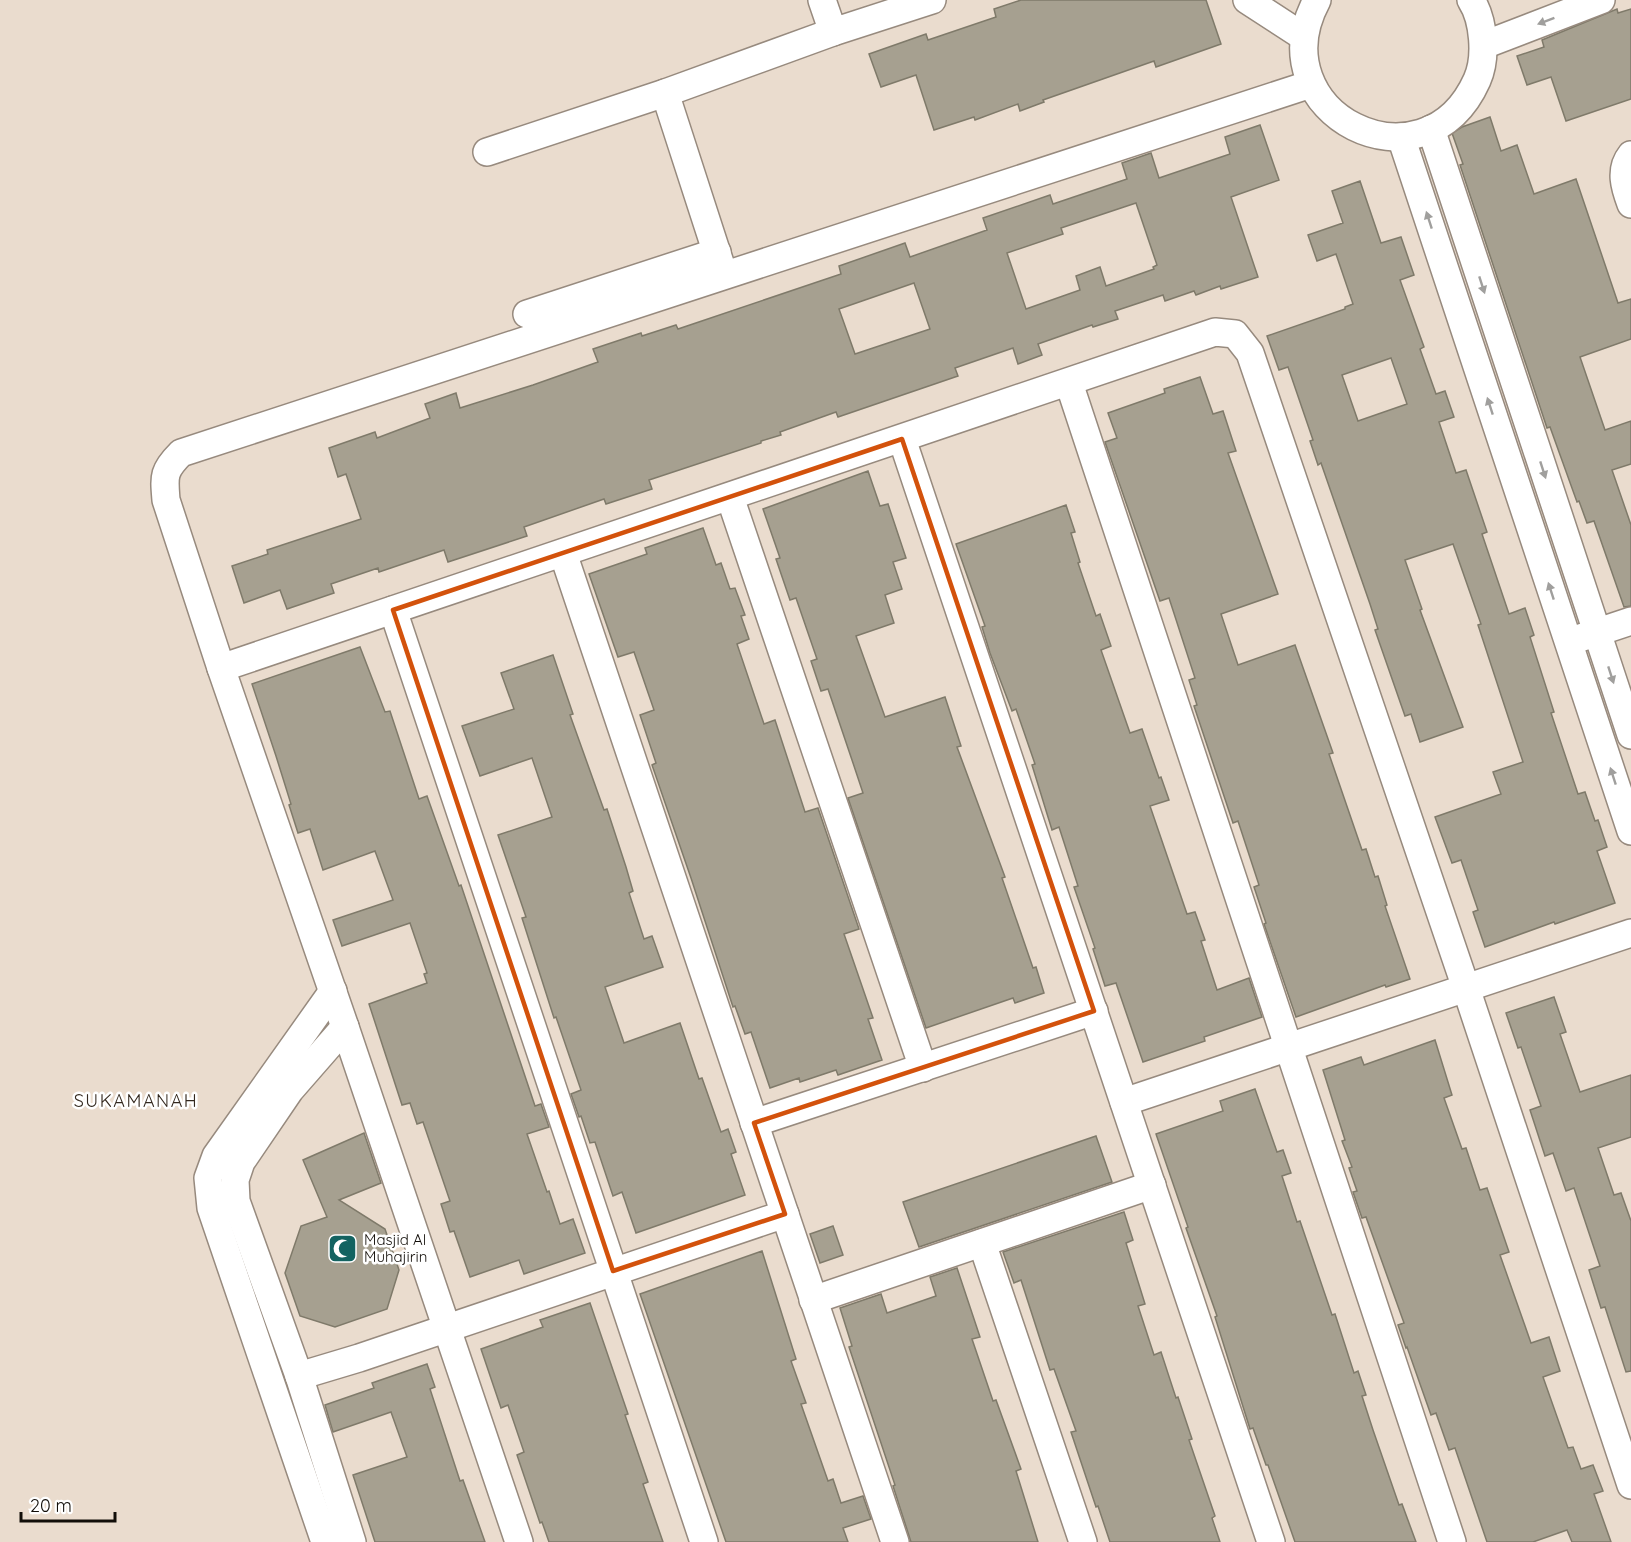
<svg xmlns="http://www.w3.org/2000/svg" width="1631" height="1542" font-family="Quicksand,sans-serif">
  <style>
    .building { fill: #a6a090; stroke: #7f7a6a; stroke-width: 1.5; fill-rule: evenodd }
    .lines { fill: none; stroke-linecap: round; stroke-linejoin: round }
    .street-casing { stroke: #978a7e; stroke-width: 30 }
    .street { stroke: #fff; stroke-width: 27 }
    .oneway { fill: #a09f9d }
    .marked { fill: none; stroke: #d3520c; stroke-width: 4.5; stroke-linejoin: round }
    .labels { text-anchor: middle; stroke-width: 5; stroke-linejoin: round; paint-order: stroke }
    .poi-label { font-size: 15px; fill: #120e09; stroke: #fff; text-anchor: start }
    .quarter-label { font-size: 18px; letter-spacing: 1.5px; fill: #33281e; stroke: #fff }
  </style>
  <rect width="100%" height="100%" fill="#eadcce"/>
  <g class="building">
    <path d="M 1021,0 L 1206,0 L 1221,44 L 1156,67 L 1154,61 L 1043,100 L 1044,102 L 1020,111 L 1018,104 L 975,120 L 974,117 L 934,130 L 916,75 L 881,87 L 869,54 L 926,34 L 928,40 L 996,17 L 994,9 Z"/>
    <path d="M 1617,9 L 1618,13 L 1631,9 L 1631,99 L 1566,121 L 1551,77 L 1527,85 L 1517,56 L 1544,47 L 1542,40 Z"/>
    <path d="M 1490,117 L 1501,151 L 1517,145 L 1534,194 L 1576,179 L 1618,303 L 1631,299 L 1631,339 L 1580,357 L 1605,430 L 1631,421 L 1631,464 L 1612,470 L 1631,525 L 1631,606 L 1624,607 L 1594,521 L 1587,523 L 1579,501 L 1577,502 L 1550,427 L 1547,428 L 1460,165 L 1463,164 L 1452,133 L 1462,127 Z"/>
    <path d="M 1260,125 L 1279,180 L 1231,197 L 1258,277 L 1221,289 L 1220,286 L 1196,295 L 1194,291 L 1165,301 L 1163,295 L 1115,311 L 1118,319 L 1093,327 L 1092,325 L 1038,344 L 1042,355 L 1018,364 L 1013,348 L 955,368 L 958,376 L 838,417 L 836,412 L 780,432 L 781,435 L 761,441 L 761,443 L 649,480 L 652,489 L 606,504 L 604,499 L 524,527 L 527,536 L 448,562 L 444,550 L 379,572 L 378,568 L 331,584 L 334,593 L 287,609 L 280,590 L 244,603 L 232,566 L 268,554 L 267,550 L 361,519 L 346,474 L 338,477 L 329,448 L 375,432 L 377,438 L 430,418 L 425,404 L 456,393 L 460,408 L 533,385 L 598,362 L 593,349 L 641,333 L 642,336 L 676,325 L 678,329 L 841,274 L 839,266 L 905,243 L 910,257 L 987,230 L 983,218 L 1050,195 L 1053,204 L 1127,179 L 1122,163 L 1151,153 L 1159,178 L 1230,154 L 1225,137 ZM 1136,203 L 1157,265 L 1153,267 L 1154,269 L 1106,286 L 1100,267 L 1076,276 L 1080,290 L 1026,309 L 1007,253 L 1063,234 L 1061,228 ZM 914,283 L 930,329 L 855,354 L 839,309 Z"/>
    <path d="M 1360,181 L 1381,243 L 1401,237 L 1414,275 L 1400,280 L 1424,347 L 1420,349 L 1436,394 L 1445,391 L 1454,417 L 1439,422 L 1456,473 L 1466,470 L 1487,532 L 1482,534 L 1509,614 L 1525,608 L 1534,635 L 1530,637 L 1554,712 L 1551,713 L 1578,794 L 1585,792 L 1595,821 L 1598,820 L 1607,847 L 1597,851 L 1615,903 L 1555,924 L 1554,922 L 1485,947 L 1473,912 L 1478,910 L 1461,860 L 1452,863 L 1435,817 L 1501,794 L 1493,772 L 1523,762 L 1478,625 L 1481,624 L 1453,544 L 1405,560 L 1422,609 L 1420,610 L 1463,727 L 1420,742 L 1411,714 L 1405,716 L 1375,630 L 1378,629 L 1370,604 L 1321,463 L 1318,465 L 1310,441 L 1313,440 L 1288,367 L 1279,370 L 1267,336 L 1345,309 L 1345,307 L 1353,304 L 1336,254 L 1317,261 L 1308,235 L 1343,223 L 1332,191 ZM 1391,358 L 1407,404 L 1358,421 L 1342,375 Z"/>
    <path d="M 1200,377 L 1213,414 L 1223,411 L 1236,451 L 1228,453 L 1278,594 L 1221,614 L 1238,665 L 1295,645 L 1333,753 L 1329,754 L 1362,850 L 1366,849 L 1375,877 L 1378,876 L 1387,905 L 1385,906 L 1410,979 L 1386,987 L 1385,985 L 1296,1017 L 1264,924 L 1266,923 L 1254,887 L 1259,885 L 1238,821 L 1233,823 L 1194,706 L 1197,705 L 1189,680 L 1195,678 L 1169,598 L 1160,601 L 1105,442 L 1117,438 L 1108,413 L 1165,393 L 1164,389 Z"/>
    <path d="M 868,471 L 880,506 L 888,504 L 906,558 L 893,562 L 902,589 L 885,595 L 894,623 L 856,636 L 885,717 L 945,697 L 961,746 L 957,747 L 995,850 L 1005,877 L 1002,878 L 1033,968 L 1036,967 L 1044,993 L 1015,1003 L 1013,998 L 926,1028 L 848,798 L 863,793 L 852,760 L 828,689 L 821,691 L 811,661 L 817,659 L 796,598 L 790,600 L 776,559 L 780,558 L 763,509 Z"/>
    <path d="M 1066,505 L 1075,532 L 1071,533 L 1080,562 L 1078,563 L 1096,616 L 1100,614 L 1111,646 L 1101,650 L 1130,733 L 1142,729 L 1159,778 L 1161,777 L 1169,800 L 1150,806 L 1187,914 L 1195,912 L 1205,940 L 1201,941 L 1217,990 L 1249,978 L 1262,1017 L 1204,1037 L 1205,1041 L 1143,1062 L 1116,983 L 1105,986 L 1093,949 L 1095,948 L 1074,887 L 1078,886 L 1059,827 L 1052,830 L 1032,765 L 1035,764 L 1016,709 L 1012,711 L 990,653 L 982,627 L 985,626 L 956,544 Z"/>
    <path d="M 703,528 L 716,565 L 721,563 L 730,589 L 735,588 L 745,615 L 741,616 L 749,639 L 737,644 L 764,724 L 775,720 L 805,812 L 818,808 L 859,929 L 844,934 L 873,1018 L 868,1019 L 882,1060 L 838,1075 L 836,1070 L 800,1082 L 799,1078 L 770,1088 L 751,1032 L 745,1034 L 735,1006 L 733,1007 L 691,878 L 652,765 L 656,763 L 640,715 L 654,710 L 634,652 L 618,657 L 589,574 L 647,554 L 645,548 Z"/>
    <path d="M 360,647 L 385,712 L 390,711 L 419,799 L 427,796 L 459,886 L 461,885 L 535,1106 L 541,1104 L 549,1127 L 527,1134 L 547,1192 L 549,1191 L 560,1224 L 573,1219 L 585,1253 L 524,1274 L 519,1260 L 470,1277 L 454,1231 L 450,1232 L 441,1204 L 450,1201 L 423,1122 L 417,1124 L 410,1103 L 402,1105 L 369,1004 L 427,983 L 424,974 L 427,973 L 410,923 L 342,946 L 333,920 L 393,900 L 375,851 L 323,870 L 310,829 L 298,833 L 289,805 L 291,804 L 276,756 L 252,684 Z"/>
    <path d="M 553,655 L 573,714 L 570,715 L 604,810 L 607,809 L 626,867 L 633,891 L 629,893 L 644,939 L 652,936 L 663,967 L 605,987 L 624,1043 L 680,1023 L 699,1079 L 702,1078 L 721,1132 L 728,1129 L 736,1152 L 731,1154 L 745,1195 L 636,1233 L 622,1192 L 613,1196 L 595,1142 L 590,1143 L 581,1116 L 579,1117 L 571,1094 L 581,1090 L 556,1017 L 554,1018 L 522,918 L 526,917 L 498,835 L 552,817 L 532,758 L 480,776 L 462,726 L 514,709 L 501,673 Z"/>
    <path d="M 1554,997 L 1566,1032 L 1560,1034 L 1580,1092 L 1631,1075 L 1631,1137 L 1598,1148 L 1614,1195 L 1621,1193 L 1631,1221 L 1631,1371 L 1626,1372 L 1605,1307 L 1601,1308 L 1589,1270 L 1600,1266 L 1574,1188 L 1566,1191 L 1553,1153 L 1545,1156 L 1530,1110 L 1541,1106 L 1521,1047 L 1518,1048 L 1506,1013 Z"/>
    <path d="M 1435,1040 L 1452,1095 L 1444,1098 L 1462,1149 L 1466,1148 L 1480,1190 L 1487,1188 L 1509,1252 L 1500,1255 L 1531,1343 L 1549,1337 L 1560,1371 L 1543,1377 L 1568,1448 L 1573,1447 L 1581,1469 L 1593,1465 L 1603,1491 L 1594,1494 L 1611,1542 L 1572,1542 L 1567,1530 L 1533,1542 L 1487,1542 L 1455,1448 L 1449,1450 L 1436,1413 L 1431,1415 L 1407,1347 L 1406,1348 L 1398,1325 L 1404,1323 L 1366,1217 L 1362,1218 L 1353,1192 L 1357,1191 L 1349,1168 L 1352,1167 L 1342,1141 L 1345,1140 L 1323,1070 L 1361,1057 L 1364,1065 Z"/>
    <path d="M 1255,1089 L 1277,1152 L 1283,1150 L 1291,1173 L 1282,1176 L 1297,1222 L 1300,1221 L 1332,1315 L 1335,1314 L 1354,1373 L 1358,1371 L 1366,1395 L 1362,1396 L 1373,1430 L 1399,1505 L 1402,1504 L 1416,1542 L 1295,1542 L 1268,1465 L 1266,1465 L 1253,1428 L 1250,1429 L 1215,1317 L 1217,1316 L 1186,1228 L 1188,1227 L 1156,1134 L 1223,1111 L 1220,1101 Z"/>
    <path d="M 364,1133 L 381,1183 L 339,1200 L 385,1229 L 399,1270 L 387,1309 L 335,1327 L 300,1316 L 285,1273 L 301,1226 L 327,1217 L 303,1160 Z"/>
    <path d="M 1096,1136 L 1112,1182 L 919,1247 L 903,1202 Z"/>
    <path d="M 1124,1212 L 1133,1240 L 1126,1243 L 1145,1304 L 1138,1306 L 1154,1355 L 1161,1352 L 1176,1398 L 1178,1397 L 1192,1439 L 1189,1440 L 1215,1516 L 1212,1518 L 1220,1542 L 1110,1542 L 1098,1506 L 1096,1507 L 1071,1432 L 1076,1431 L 1054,1369 L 1050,1370 L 1021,1280 L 1014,1283 L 1003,1252 Z"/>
    <path d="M 833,1226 L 843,1255 L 820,1263 L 810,1234 Z"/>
    <path d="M 762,1251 L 796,1359 L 791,1361 L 806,1403 L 801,1404 L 828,1481 L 833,1479 L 841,1503 L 863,1496 L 871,1519 L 843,1528 L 848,1542 L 726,1542 L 640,1294 Z"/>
    <path d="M 957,1268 L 980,1337 L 972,1339 L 993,1401 L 996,1400 L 1021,1469 L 1016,1471 L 1038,1542 L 911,1542 L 893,1486 L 895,1485 L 849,1347 L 852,1346 L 840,1308 L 881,1294 L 887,1313 L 936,1296 L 930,1277 Z"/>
    <path d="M 590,1303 L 628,1414 L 625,1415 L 648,1482 L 643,1484 L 663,1542 L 549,1542 L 542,1522 L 540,1523 L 517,1455 L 524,1452 L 508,1405 L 501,1408 L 481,1349 L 543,1327 L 540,1320 Z"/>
    <path d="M 427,1364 L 435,1387 L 430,1389 L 460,1481 L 463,1480 L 485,1542 L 375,1542 L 353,1475 L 407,1457 L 391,1412 L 333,1432 L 325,1405 L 374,1388 L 372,1383 Z"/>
  </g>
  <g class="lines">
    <defs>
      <g id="street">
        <path d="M 822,0 L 833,32 L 932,0"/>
        <path d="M 1247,0 L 1304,37"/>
        <path d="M 1317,0 C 1256,113 1424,198 1477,80 C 1487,58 1484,20 1471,0"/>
        <path d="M 1484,45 L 1601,0"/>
        <path d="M 665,93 L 722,269"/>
        <path d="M 1431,129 L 1631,735"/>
        <path d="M 1401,137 L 1631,831"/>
        <path d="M 487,152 L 665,93 L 833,32"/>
        <path d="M 1631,155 C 1619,170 1625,188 1631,204"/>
        <path d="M 527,314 L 717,252"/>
        <path d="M 1069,383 L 1452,1542"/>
        <path d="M 902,439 L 1271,1542"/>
        <path d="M 730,497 L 923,1068"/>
        <path d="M 563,553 L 895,1542"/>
        <path d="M 393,610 L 704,1542"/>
        <path d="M 1580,638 L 1631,621"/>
        <path d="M 221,668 L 1215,332 L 1235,334 L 1250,353 L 1466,988 L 1631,1485"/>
        <path d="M 345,1027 L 290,1090 L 241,1162 L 235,1180 L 236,1201 L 299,1376 L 352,1542"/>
        <path d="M 1124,1102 L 1631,933"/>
        <path d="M 754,1123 L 1094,1011"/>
        <path d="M 982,1243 L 1083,1542"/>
        <path d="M 813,1300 L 1152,1185"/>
        <path d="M 299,1376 L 359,1358 L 785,1214"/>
        <path d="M 325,1542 L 211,1208 L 208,1178 L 216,1156 L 333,991"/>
        <path d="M 519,1542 L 345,1027 L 221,668 L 166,500 C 164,476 163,471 181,453 L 1311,84"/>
      </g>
    </defs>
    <use href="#street" class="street-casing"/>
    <use href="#street" class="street"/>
  </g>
  <defs><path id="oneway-solid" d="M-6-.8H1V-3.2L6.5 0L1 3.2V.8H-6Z" transform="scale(1.5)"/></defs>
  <g class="oneway">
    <use href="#oneway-solid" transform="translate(1546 21) rotate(159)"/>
    <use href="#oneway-solid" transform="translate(1429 220) rotate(-108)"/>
    <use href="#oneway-solid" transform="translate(1482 285) rotate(72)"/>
    <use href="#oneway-solid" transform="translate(1490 406) rotate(-108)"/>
    <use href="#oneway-solid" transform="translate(1543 470) rotate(72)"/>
    <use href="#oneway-solid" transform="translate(1551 591) rotate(-108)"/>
    <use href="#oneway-solid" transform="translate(1611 675) rotate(72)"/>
    <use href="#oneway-solid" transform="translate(1613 776) rotate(-108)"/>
  </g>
  <path class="marked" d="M 902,439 L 1094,1011 L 754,1123 L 785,1214 L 613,1271 L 393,610 Z"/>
  <defs>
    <symbol id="mosque-square" viewBox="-11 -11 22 22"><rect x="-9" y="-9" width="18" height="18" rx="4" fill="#136361" stroke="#fff"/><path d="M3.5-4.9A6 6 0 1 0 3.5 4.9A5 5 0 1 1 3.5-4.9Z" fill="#fff"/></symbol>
  </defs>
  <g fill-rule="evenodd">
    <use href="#mosque-square" x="326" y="1232" width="33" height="33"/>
  </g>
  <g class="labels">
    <g class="poi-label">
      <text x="364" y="1245">Masjid Al<tspan x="364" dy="17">Muhajirin</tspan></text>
    </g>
    <g class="quarter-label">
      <text x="136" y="1107">SUKAMANAH</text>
    </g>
  </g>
  <path d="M21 1512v9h94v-9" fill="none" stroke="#120e09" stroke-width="3"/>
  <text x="30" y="1512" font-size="18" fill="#120e09" stroke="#ffffff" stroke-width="4.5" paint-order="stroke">20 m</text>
</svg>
